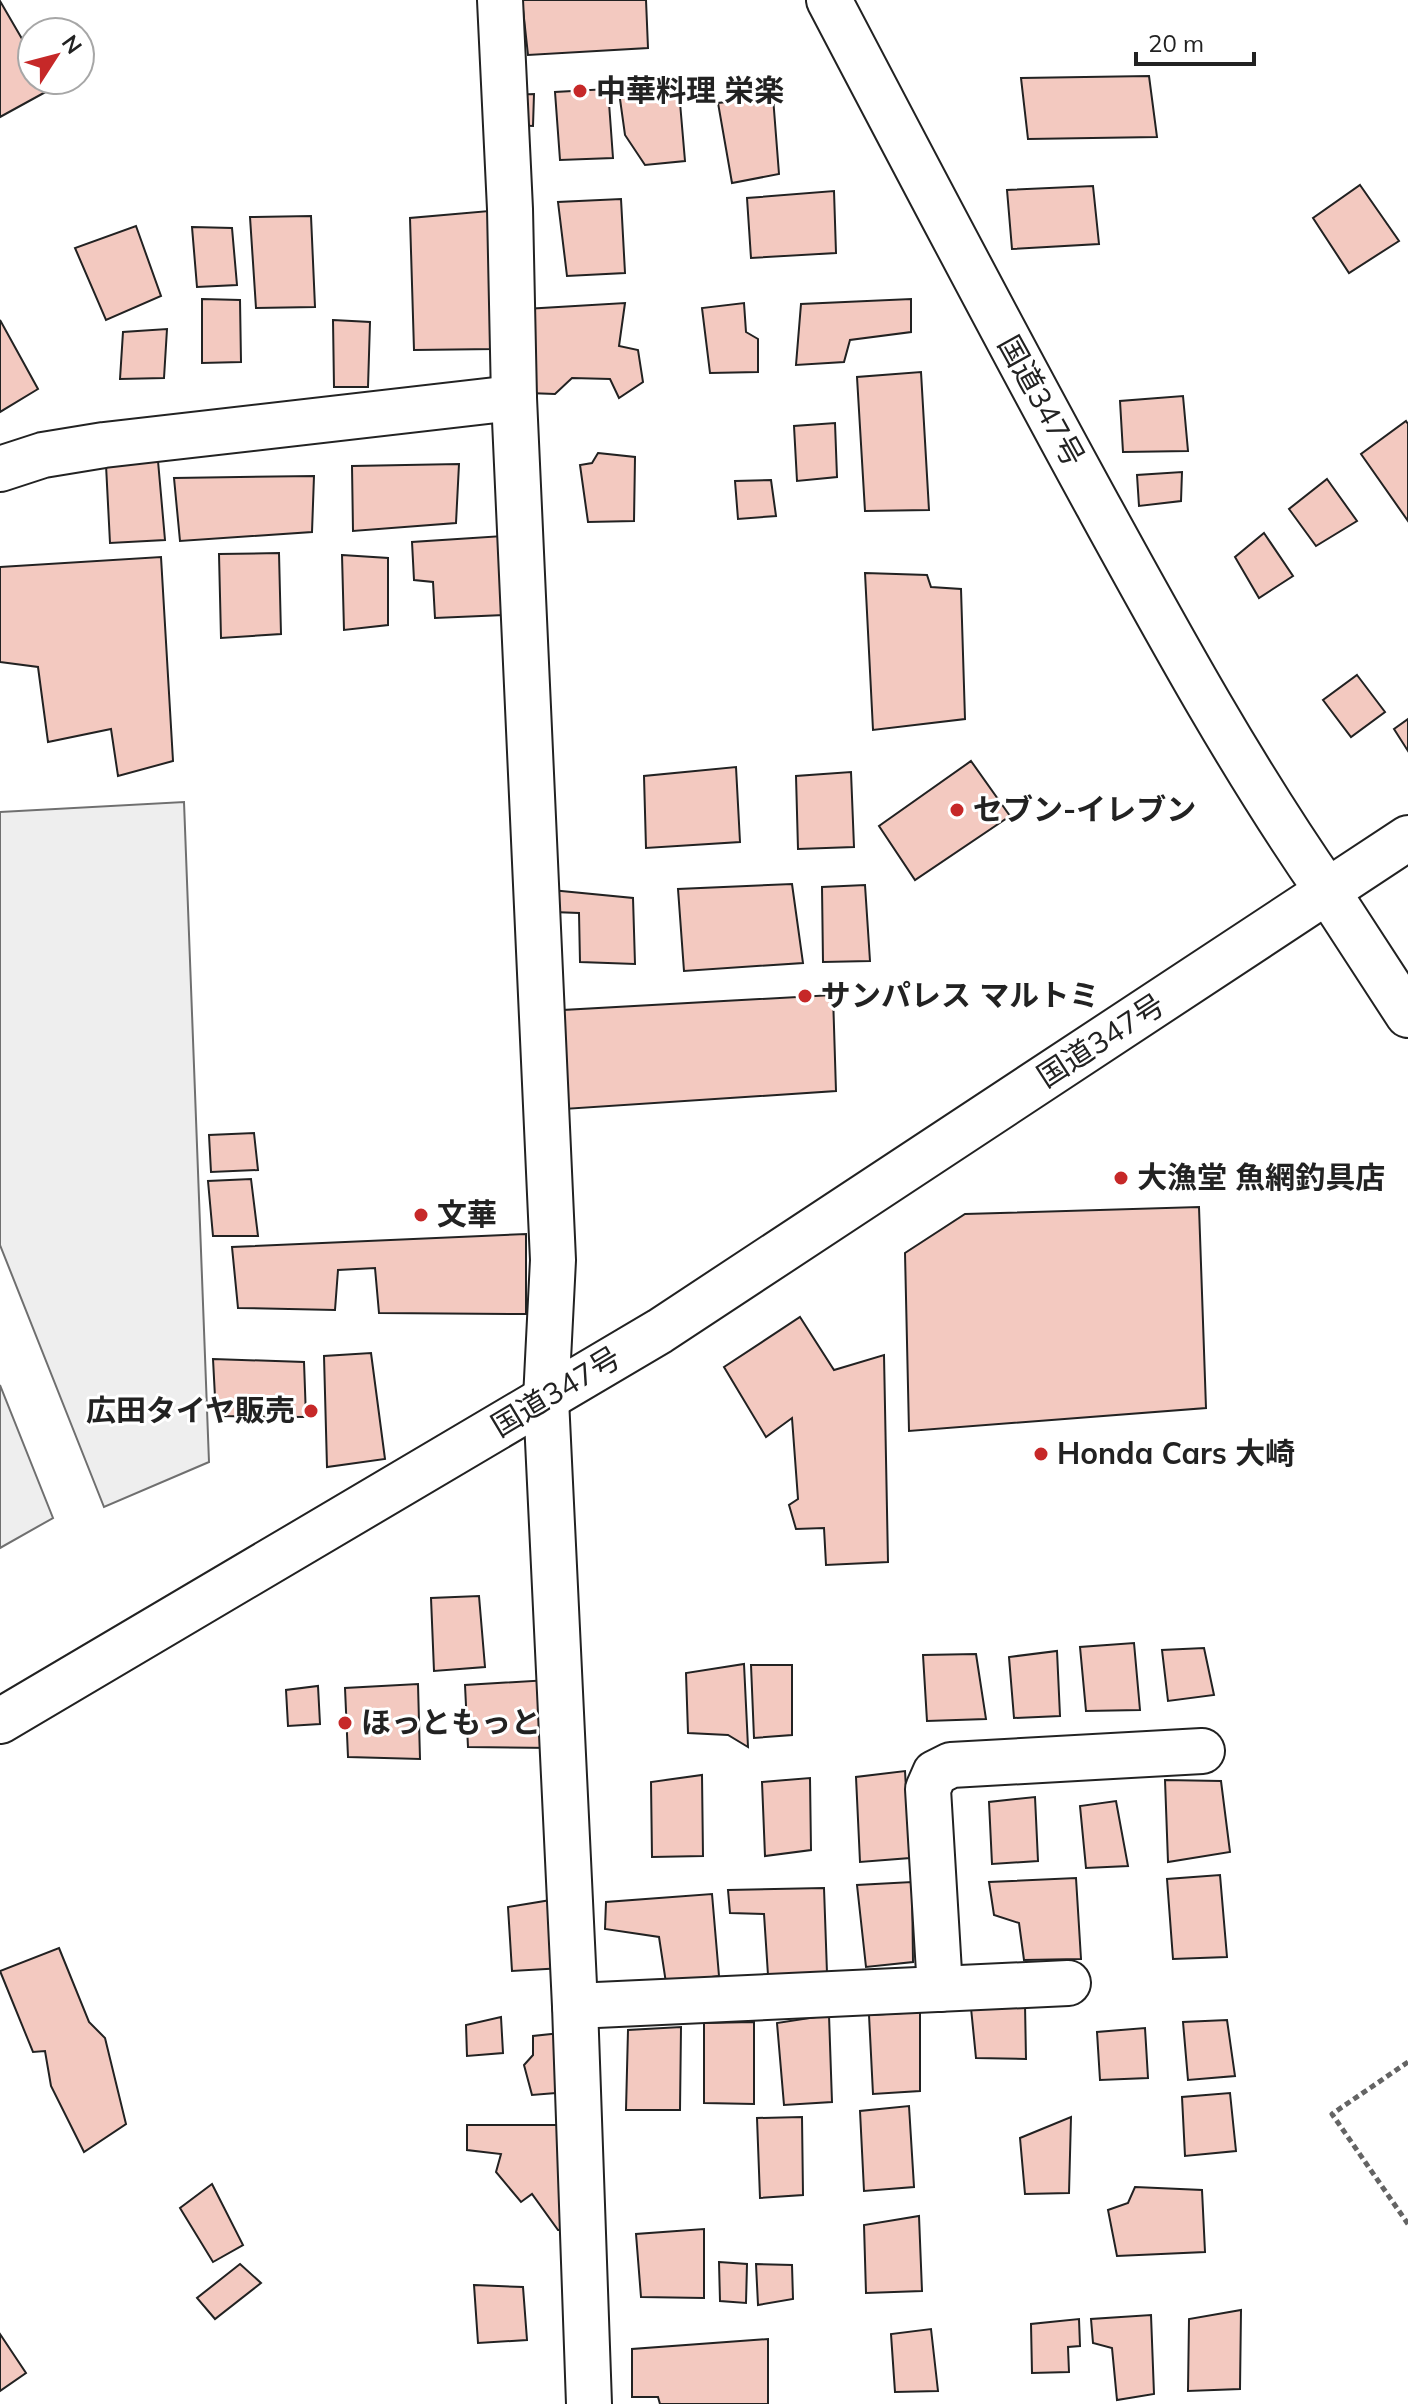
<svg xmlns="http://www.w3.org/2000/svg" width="1408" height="2404" font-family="Mulish,'Noto Sans JP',sans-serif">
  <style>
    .green { fill: #eee; stroke: #6f6f6f; stroke-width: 2 }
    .building { fill: #f3c9c0; stroke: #222; stroke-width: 2 }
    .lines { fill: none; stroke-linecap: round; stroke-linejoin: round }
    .minor-casing { stroke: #222; stroke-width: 48 }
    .highway-casing { stroke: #222; stroke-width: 48 }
    .path { stroke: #646464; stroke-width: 5; stroke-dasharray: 6 4; stroke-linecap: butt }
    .minor { stroke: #fff; stroke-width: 44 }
    .highway { stroke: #fff; stroke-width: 44 }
    .poi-dot { fill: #c62828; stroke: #fff; stroke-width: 3 }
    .labels { text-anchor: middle; stroke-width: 6; stroke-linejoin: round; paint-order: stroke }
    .poi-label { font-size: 30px; font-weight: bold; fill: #222; stroke: #fff; text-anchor: start }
    .street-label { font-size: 30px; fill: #222; stroke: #fff }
  </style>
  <rect width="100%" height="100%" fill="#fff"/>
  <g class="green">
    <path d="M 184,802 L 209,1462 L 104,1507 L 0,1245 L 0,812 Z"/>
    <path d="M 0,1385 L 53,1518 L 0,1548 Z"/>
  </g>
  <g class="building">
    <path d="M 522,0 L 646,0 L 648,48 L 528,55 Z"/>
    <path d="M 0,1 L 32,56 L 32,80 L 46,80 L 51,89 L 0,117 Z"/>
    <path d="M 1149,76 L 1157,137 L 1028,139 L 1021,78 Z"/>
    <path d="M 608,89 L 613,158 L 560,160 L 555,92 Z"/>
    <path d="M 679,91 L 685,161 L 645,165 L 625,135 L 619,92 Z"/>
    <path d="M 534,94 L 533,126 L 513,125 L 510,95 Z"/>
    <path d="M 773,97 L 779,174 L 732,183 L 718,103 Z"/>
    <path d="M 1360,185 L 1399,241 L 1349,273 L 1313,218 Z"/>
    <path d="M 1093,186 L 1099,244 L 1012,249 L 1007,190 Z"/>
    <path d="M 834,191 L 836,253 L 751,258 L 747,198 Z"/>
    <path d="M 621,199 L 625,273 L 567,276 L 558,202 Z"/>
    <path d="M 489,211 L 495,349 L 414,350 L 410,218 Z"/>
    <path d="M 311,216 L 315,307 L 256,308 L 250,217 Z"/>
    <path d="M 136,226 L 161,296 L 106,320 L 75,248 Z"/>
    <path d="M 192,227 L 232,228 L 237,285 L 197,287 Z"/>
    <path d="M 202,299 L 240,300 L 241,362 L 202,363 Z"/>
    <path d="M 911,299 L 911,332 L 850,340 L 844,362 L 796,365 L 801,304 Z"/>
    <path d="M 625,303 L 619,346 L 638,350 L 643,382 L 619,398 L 610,379 L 572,378 L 555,394 L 528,393 L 525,309 Z"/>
    <path d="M 744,303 L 746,332 L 758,339 L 758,372 L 710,373 L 702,308 Z"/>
    <path d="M 0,320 L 38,389 L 0,412 Z"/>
    <path d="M 333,320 L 370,322 L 368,387 L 334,387 Z"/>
    <path d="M 167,329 L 164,378 L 120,379 L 123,332 Z"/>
    <path d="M 921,372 L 929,510 L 865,511 L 857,377 Z"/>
    <path d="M 1183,396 L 1188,451 L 1123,452 L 1120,401 Z"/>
    <path d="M 1406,421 L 1408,424 L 1408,521 L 1361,454 Z"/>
    <path d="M 835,423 L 837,477 L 797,481 L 794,426 Z"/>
    <path d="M 598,453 L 635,457 L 634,521 L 588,522 L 580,465 L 592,463 Z"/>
    <path d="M 158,461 L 165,540 L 110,543 L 106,465 Z"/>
    <path d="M 459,464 L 456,523 L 353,531 L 352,466 Z"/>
    <path d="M 1182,472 L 1181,501 L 1139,506 L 1137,475 Z"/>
    <path d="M 314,476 L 312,532 L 180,541 L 174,478 Z"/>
    <path d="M 1327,479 L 1357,521 L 1316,546 L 1289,509 Z"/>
    <path d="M 771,480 L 776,516 L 738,519 L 735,481 Z"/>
    <path d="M 1264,533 L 1293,576 L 1259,598 L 1235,557 Z"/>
    <path d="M 503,536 L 504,615 L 435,618 L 433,582 L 414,580 L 412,542 Z"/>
    <path d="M 279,553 L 281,634 L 221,638 L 219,554 Z"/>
    <path d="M 342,555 L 388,558 L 388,625 L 344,630 Z"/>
    <path d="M 161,557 L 173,761 L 118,776 L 111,729 L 48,742 L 38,667 L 0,662 L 0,567 Z"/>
    <path d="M 865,573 L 927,575 L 931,587 L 961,589 L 965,719 L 873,730 Z"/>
    <path d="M 1357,675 L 1385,712 L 1351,737 L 1323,700 Z"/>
    <path d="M 1408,719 L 1408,751 L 1394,729 Z"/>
    <path d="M 971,761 L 1010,816 L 915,880 L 879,826 Z"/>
    <path d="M 736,767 L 740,842 L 646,848 L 644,776 Z"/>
    <path d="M 851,772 L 854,847 L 798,849 L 796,776 Z"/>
    <path d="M 792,884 L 803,963 L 684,971 L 678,889 Z"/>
    <path d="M 865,885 L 870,961 L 823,962 L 822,887 Z"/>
    <path d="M 551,890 L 633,898 L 635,964 L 580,962 L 579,913 L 553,912 Z"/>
    <path d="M 833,995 L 836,1091 L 564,1109 L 563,1010 Z"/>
    <path d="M 254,1133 L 258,1170 L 211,1172 L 209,1135 Z"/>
    <path d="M 251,1179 L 258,1236 L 213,1236 L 208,1181 Z"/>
    <path d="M 1199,1207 L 1206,1408 L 909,1431 L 905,1253 L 965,1214 Z"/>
    <path d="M 526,1234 L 526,1314 L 379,1313 L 375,1268 L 338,1270 L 335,1310 L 238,1308 L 232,1247 Z"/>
    <path d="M 800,1317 L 834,1370 L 884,1355 L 888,1562 L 826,1565 L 824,1528 L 796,1529 L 789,1505 L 798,1499 L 792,1418 L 766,1437 L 724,1367 Z"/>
    <path d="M 371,1353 L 385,1459 L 327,1467 L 324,1356 Z"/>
    <path d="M 213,1359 L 304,1362 L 306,1417 L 216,1416 Z"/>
    <path d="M 479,1596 L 485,1667 L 434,1671 L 431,1598 Z"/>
    <path d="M 1134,1643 L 1140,1710 L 1086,1711 L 1080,1647 Z"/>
    <path d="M 1204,1648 L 1214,1695 L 1168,1701 L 1162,1650 Z"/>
    <path d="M 1057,1651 L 1060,1716 L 1014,1718 L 1009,1657 Z"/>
    <path d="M 976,1654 L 986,1719 L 927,1721 L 923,1655 Z"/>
    <path d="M 744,1664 L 748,1747 L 728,1735 L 688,1733 L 686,1673 Z"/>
    <path d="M 751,1665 L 792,1665 L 792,1735 L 754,1738 Z"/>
    <path d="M 549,1680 L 553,1748 L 468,1747 L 465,1685 Z"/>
    <path d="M 418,1684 L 420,1759 L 348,1757 L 345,1688 Z"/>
    <path d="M 318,1686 L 320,1724 L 288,1726 L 286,1690 Z"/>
    <path d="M 905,1771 L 910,1858 L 860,1862 L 856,1777 Z"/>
    <path d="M 702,1775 L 703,1856 L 652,1857 L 651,1782 Z"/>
    <path d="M 810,1778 L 811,1850 L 765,1856 L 762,1782 Z"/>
    <path d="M 1165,1780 L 1221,1781 L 1230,1852 L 1168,1862 Z"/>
    <path d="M 1035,1797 L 1038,1861 L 992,1864 L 989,1802 Z"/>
    <path d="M 1116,1801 L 1128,1866 L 1086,1868 L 1080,1806 Z"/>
    <path d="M 1220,1875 L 1227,1957 L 1173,1959 L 1167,1879 Z"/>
    <path d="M 1076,1878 L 1081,1959 L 1024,1960 L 1019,1923 L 994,1915 L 989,1882 Z"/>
    <path d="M 912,1882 L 913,1962 L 866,1967 L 857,1885 Z"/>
    <path d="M 824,1888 L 827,1973 L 768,1975 L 764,1914 L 730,1913 L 728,1890 Z"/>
    <path d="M 712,1894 L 719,1976 L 666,1983 L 659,1937 L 605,1929 L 606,1902 Z"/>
    <path d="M 563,1898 L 563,1968 L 512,1971 L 508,1907 Z"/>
    <path d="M 59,1948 L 89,2022 L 105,2038 L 126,2124 L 84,2152 L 51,2086 L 45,2051 L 33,2052 L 0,1971 Z"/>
    <path d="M 1025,2004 L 1026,2059 L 976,2058 L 971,2008 Z"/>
    <path d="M 920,2012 L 920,2091 L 873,2094 L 869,2015 Z"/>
    <path d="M 829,2015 L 832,2102 L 784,2105 L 777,2023 Z"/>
    <path d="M 501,2017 L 503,2053 L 467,2056 L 466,2025 Z"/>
    <path d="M 1227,2020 L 1235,2076 L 1188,2080 L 1183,2022 Z"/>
    <path d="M 754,2022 L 754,2104 L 704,2103 L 704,2023 Z"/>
    <path d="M 681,2027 L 680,2110 L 626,2110 L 628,2030 Z"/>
    <path d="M 1145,2028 L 1148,2078 L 1100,2080 L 1097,2032 Z"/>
    <path d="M 570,2032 L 568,2092 L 532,2095 L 524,2065 L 533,2055 L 533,2036 Z"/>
    <path d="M 1230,2093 L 1236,2151 L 1185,2156 L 1182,2097 Z"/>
    <path d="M 909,2106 L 914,2187 L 864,2191 L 860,2111 Z"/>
    <path d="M 802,2117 L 803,2195 L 760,2198 L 757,2118 Z"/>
    <path d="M 1071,2117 L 1069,2193 L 1025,2194 L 1020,2138 Z"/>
    <path d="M 467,2125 L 575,2125 L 576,2230 L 558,2230 L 532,2194 L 521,2202 L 496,2172 L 501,2154 L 467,2150 Z"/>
    <path d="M 212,2184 L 243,2245 L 213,2262 L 180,2208 Z"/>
    <path d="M 1135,2187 L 1202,2190 L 1205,2252 L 1117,2256 L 1108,2210 L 1128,2203 Z"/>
    <path d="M 919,2216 L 922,2291 L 866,2293 L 864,2225 Z"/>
    <path d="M 704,2229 L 704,2298 L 641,2297 L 636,2234 Z"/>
    <path d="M 719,2262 L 747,2264 L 746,2303 L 720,2301 Z"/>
    <path d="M 240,2264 L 261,2283 L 215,2319 L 197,2298 Z"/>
    <path d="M 756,2264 L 792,2265 L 793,2299 L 758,2305 Z"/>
    <path d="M 474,2285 L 523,2287 L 527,2340 L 478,2343 Z"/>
    <path d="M 1241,2310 L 1240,2389 L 1188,2391 L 1189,2319 Z"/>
    <path d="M 1151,2315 L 1154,2394 L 1117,2400 L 1112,2348 L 1093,2343 L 1091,2319 Z"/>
    <path d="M 1079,2319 L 1080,2346 L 1068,2347 L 1069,2372 L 1032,2373 L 1031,2324 Z"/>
    <path d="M 931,2329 L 938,2391 L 895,2392 L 891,2334 Z"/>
    <path d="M 0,2334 L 26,2373 L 0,2391 Z"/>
    <path d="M 768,2339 L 768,2404 L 660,2404 L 658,2397 L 632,2397 L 632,2349 Z"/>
  </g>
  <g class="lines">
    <defs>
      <g id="minor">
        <path d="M 500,0 L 510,209 L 514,398 L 553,1260 L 546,1399 L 575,2006 L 589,2404"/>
        <path d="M 0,469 L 43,455 L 104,445 L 514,398"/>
        <path d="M 1328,892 L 1408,1015"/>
        <path d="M 940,1989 L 928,1789 L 935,1773 L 951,1765 L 1202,1751"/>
        <path d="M 575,2006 L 1068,1983"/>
      </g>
      <g id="highway">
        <path d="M 829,0 C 917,168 1005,336 1096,502 C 1169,635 1241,767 1328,892"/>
        <path d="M 0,1721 L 660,1331 L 1408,838"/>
      </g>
    </defs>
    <use href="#minor" class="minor-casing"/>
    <use href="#highway" class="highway-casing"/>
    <path class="path" d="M 1408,2062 L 1332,2114 L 1408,2224"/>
    <use href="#minor" class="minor"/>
    <use href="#highway" class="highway"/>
  </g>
  <g class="poi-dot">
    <circle cx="580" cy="91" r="8"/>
    <circle cx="957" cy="810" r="8"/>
    <circle cx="805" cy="996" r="8"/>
    <circle cx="1121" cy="1178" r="8"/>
    <circle cx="421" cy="1215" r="8"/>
    <circle cx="311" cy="1411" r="8"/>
    <circle cx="1041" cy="1454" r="8"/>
    <circle cx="345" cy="1723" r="8"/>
  </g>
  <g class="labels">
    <g class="poi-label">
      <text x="596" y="101">中華料理 栄楽</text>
      <text x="973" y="820">セブン-イレブン</text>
      <text x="821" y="1006">サンパレス マルトミ</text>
      <text x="1137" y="1188">大漁堂 魚網釣具店</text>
      <text x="437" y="1225">文華</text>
      <text x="295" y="1421" text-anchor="end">広田タイヤ販売</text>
      <text x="1057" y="1464">Honda Cars 大崎</text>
      <text x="361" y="1733">ほっともっと</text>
    </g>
    <g class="street-label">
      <text transform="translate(1041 401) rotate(61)" y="10">国道347号</text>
      <text transform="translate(1101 1041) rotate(-33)" y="10">国道347号</text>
      <text transform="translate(556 1392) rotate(-31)" y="10">国道347号</text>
    </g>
  </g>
  <g transform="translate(56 56) rotate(54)"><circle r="38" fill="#ffffff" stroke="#a7a7a7" stroke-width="2"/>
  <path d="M0-6L14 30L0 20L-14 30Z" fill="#c62828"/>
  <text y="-12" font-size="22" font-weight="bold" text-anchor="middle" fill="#222222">N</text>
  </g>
  <path d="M1136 52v12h118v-12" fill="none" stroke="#222222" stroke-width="4"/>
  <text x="1148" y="52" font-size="24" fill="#222222" stroke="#ffffff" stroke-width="6" paint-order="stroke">20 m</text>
</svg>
